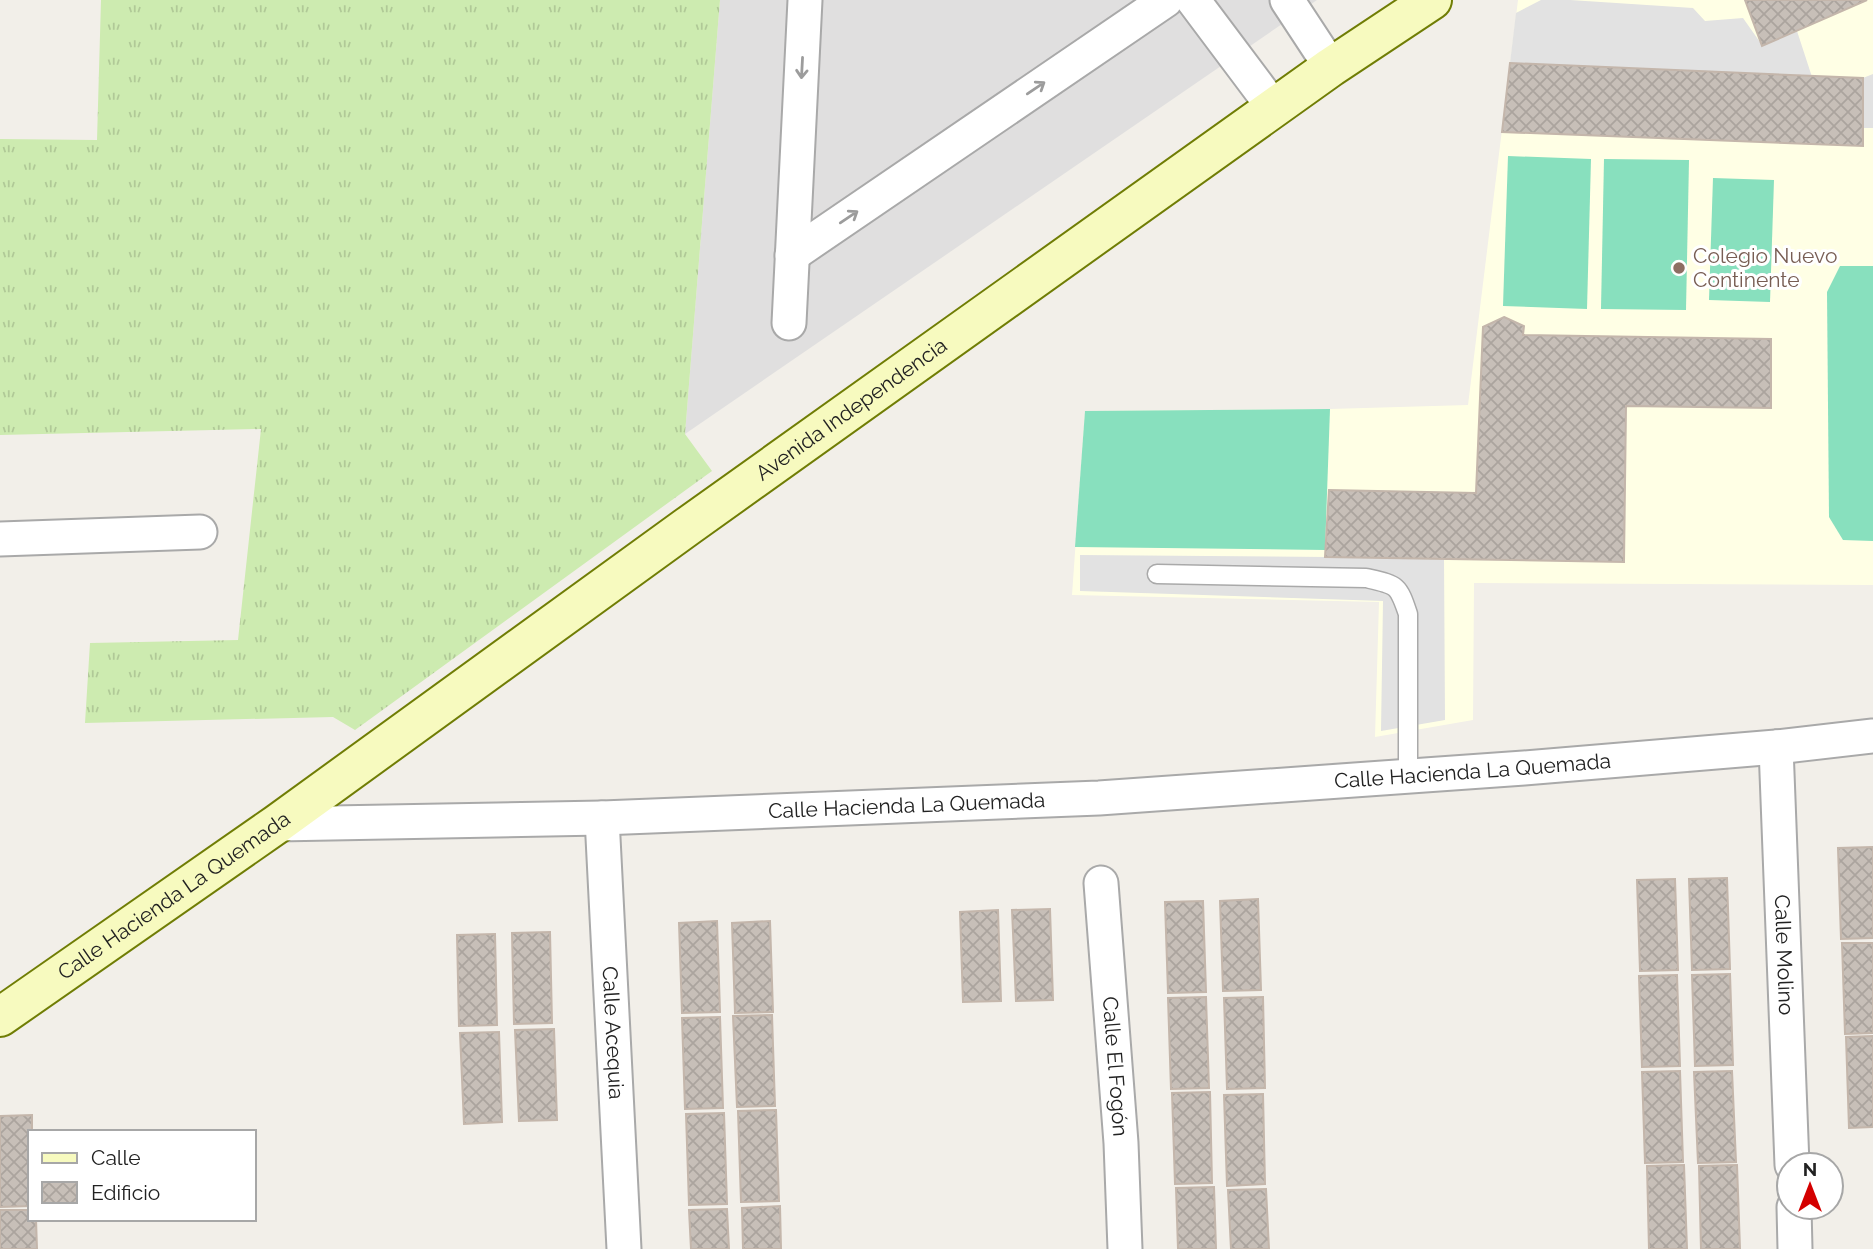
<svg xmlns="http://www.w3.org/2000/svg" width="1873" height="1249" font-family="Raleway,sans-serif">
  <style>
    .residential { fill: #e0dfdf }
    .education { fill: #ffffe5 }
    .grass { fill: url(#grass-tufts) }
    .pitch { fill: #88e0be }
    .parking { fill: #e2e2e2 }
    .building { fill: url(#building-cross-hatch); stroke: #c4b6ab; stroke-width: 2 }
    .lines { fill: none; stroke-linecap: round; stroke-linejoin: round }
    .lane-casing { stroke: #a9a9a9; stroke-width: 21 }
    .street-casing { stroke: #a9a9a9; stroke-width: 37 }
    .secondary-casing { stroke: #707d05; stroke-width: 42 }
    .lane { stroke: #fff; stroke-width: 18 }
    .street { stroke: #fff; stroke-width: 33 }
    .secondary { stroke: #f7fabf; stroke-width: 38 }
    .oneway { stroke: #9c9c9c }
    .education-dot { fill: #8d6e63; stroke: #fff; stroke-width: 2.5 }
    .labels { text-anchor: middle; stroke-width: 6; stroke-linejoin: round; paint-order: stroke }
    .education-label { font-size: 21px; fill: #785e54; stroke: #fff; text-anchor: start }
    .street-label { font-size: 21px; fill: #222; stroke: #fff }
  </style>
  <defs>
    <pattern id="grass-tufts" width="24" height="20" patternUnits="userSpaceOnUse" patternTransform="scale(1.75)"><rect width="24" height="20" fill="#cdebb0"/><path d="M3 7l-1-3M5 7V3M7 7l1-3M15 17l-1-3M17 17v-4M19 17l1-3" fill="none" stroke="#b0c997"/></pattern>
    <pattern id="building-cross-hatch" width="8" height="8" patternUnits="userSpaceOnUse" patternTransform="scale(1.75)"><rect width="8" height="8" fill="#c7bfb8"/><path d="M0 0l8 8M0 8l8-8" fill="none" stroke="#aba49e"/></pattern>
  </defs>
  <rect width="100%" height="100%" fill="#f2efe9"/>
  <path class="residential" d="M 720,0 L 1317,0 L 685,434 Z"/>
  <path class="education" d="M 1518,0 L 1873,0 L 1873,585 L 1474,583 L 1473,720 L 1375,737 L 1379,602 L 1072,595 L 1085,411 L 1330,409 L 1468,405 Z"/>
  <path class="grass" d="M 101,0 L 720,0 L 685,434 L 712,471 L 355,730 L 333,717 L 85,723 L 90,643 L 238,640 L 261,429 L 0,435 L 0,139 L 97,140 Z"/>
  <g class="pitch">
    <path d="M 1508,156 L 1591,159 L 1587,309 L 1503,306 Z"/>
    <path d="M 1604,159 L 1689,160 L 1686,310 L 1601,309 Z"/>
    <path d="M 1713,178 L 1774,180 L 1770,302 L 1709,300 Z"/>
    <path d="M 1840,266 L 1873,266 L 1873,541 L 1843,540 L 1829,517 L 1827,292 Z"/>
    <path d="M 1330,409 L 1325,550 L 1075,547 L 1085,411 Z"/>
  </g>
  <g class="parking">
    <path d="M 1541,0 L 1570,0 L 1693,8 L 1705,21 L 1743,18 L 1762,45 L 1797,31 L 1812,77 L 1510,63 L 1516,13 Z"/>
    <path d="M 1873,74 L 1873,128 L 1863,128 L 1863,78 Z"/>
    <path d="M 1080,555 L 1444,558 L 1445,720 L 1381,731 L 1383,601 L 1080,591 Z"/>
  </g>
  <g class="building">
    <path d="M 1745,0 L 1867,0 L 1762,46 Z"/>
    <path d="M 1510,63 L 1863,78 L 1863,146 L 1502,132 Z"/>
    <path d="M 1504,317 L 1524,326 L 1523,335 L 1771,339 L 1771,408 L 1626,406 L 1624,562 L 1325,557 L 1329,490 L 1476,493 L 1483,327 Z"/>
    <path d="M 1873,847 L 1873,938 L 1841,939 L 1838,848 Z"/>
    <path d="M 1727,878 L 1730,969 L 1692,970 L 1689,879 Z"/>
    <path d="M 1675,879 L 1678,970 L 1640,971 L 1637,880 Z"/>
    <path d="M 1258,899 L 1261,990 L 1223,991 L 1220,901 Z"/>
    <path d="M 1203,901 L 1206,992 L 1168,993 L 1165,902 Z"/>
    <path d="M 1050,909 L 1053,1000 L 1016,1001 L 1012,910 Z"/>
    <path d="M 998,910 L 1001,1001 L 963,1002 L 960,912 Z"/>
    <path d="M 717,921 L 720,1012 L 682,1013 L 679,923 Z"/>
    <path d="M 770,921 L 773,1012 L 735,1013 L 732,923 Z"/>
    <path d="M 550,932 L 552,1023 L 514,1024 L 512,933 Z"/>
    <path d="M 495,934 L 497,1025 L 459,1026 L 457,935 Z"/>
    <path d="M 1842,943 L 1873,943 L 1873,1033 L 1845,1034 Z"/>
    <path d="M 1730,974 L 1733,1065 L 1695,1066 L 1692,975 Z"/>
    <path d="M 1677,975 L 1680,1066 L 1642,1067 L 1639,976 Z"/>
    <path d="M 1206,997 L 1209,1088 L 1171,1089 L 1168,998 Z"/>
    <path d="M 1263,997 L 1265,1088 L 1227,1089 L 1224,998 Z"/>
    <path d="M 772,1015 L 775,1106 L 737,1107 L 733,1016 Z"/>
    <path d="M 720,1017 L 723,1108 L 685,1109 L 682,1018 Z"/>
    <path d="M 554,1029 L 557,1120 L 519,1121 L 515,1030 Z"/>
    <path d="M 499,1032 L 502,1122 L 464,1124 L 460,1033 Z"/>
    <path d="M 1873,1036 L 1873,1127 L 1849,1128 L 1846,1037 Z"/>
    <path d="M 1680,1071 L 1683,1162 L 1645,1163 L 1642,1072 Z"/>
    <path d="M 1732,1071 L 1736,1162 L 1698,1163 L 1694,1072 Z"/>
    <path d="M 1210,1092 L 1212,1183 L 1175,1184 L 1172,1093 Z"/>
    <path d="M 1263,1094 L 1265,1184 L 1227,1186 L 1224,1095 Z"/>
    <path d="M 776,1110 L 779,1201 L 741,1202 L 738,1111 Z"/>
    <path d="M 724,1113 L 727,1204 L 689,1205 L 686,1114 Z"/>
    <path d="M 32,1115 L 32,1132 L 30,1132 L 30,1206 L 0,1207 L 0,1116 Z"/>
    <path d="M 1684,1165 L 1687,1249 L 1649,1249 L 1647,1166 Z"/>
    <path d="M 1737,1165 L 1740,1249 L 1701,1249 L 1699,1166 Z"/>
    <path d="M 1214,1187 L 1216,1249 L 1178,1249 L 1176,1188 Z"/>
    <path d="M 1266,1189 L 1269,1249 L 1231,1249 L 1228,1190 Z"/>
    <path d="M 780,1206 L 781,1249 L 743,1249 L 742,1208 Z"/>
    <path d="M 727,1209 L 729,1249 L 691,1249 L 689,1210 Z"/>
    <path d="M 0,1210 L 30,1210 L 30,1219 L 36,1219 L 37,1249 L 0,1249 Z"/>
  </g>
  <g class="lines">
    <defs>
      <path id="lane" d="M 1157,574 L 1366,578 C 1397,585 1398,584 1408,614 L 1408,776"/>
      <g id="street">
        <path d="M 1193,0 L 1274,108"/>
        <path d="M 1287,0 L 1331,67"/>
        <path d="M 792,255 L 1166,0"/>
        <path d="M 789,323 L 805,0"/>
        <path d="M 0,539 L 200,532"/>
        <path id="s1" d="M 1776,747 L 1792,1165"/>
        <path id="s2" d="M 602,818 L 624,1249"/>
        <path id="s3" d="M 277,824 L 602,818 L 1099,798 L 1524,768 L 1776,747 L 1873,736"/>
        <path id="s4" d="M 1101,883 L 1121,1143 L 1125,1249"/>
        <path d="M 1794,1207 L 1795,1249"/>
      </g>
      <g id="secondary">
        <path id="s5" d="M 0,1017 L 277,824 L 688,526 L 1331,67 L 1432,0"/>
      </g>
    </defs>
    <use href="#lane" class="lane-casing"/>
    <use href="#street" class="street-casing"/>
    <use href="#secondary" class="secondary-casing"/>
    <use href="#lane" class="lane"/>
    <use href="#street" class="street"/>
    <use href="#secondary" class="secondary"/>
  </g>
  <defs><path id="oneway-shaft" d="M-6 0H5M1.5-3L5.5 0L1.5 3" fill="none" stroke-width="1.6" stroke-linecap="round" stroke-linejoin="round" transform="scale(1.75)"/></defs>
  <g class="oneway">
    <use href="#oneway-shaft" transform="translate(802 68) rotate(93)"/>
    <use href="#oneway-shaft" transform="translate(1036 88) rotate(-34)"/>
    <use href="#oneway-shaft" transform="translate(849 217) rotate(-34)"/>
  </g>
  <circle class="education-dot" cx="1679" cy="268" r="7"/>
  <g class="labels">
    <g class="education-label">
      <text x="1693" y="263">Colegio Nuevo<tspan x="1693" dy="24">Continente</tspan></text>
    </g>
    <g class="street-label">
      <text dy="7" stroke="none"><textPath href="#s5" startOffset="1046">Avenida Independencia</textPath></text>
      <text dy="7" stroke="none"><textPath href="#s3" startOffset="1197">Calle Hacienda La Quemada</textPath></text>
      <text dy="7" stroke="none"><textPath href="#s3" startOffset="630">Calle Hacienda La Quemada</textPath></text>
      <text dy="7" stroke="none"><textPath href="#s5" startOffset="212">Calle Hacienda La Quemada</textPath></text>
      <text dy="7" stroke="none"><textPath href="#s1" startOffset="208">Calle Molino</textPath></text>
      <text dy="7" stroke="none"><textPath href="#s2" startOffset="215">Calle Acequia</textPath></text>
      <text dy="7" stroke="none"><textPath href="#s4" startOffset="184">Calle El Fogón</textPath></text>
    </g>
  </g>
  <rect x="28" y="1130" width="228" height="91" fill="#ffffff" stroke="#a7a7a7" stroke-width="2"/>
  <rect x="42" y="1153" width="35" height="10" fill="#f7fabf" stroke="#a7a7a7" stroke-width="2"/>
  <text x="91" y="1165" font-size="21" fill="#222222">Calle</text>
  <rect x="42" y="1182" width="35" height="21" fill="url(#building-cross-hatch)" stroke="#a7a7a7" stroke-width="2"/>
  <text x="91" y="1200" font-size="21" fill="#222222">Edificio</text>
  <g transform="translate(1810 1186)"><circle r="33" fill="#ffffff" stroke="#a7a7a7" stroke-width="2"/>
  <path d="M0-5L12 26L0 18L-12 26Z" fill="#d40000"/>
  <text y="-10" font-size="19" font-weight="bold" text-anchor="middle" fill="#222222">N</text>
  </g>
</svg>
